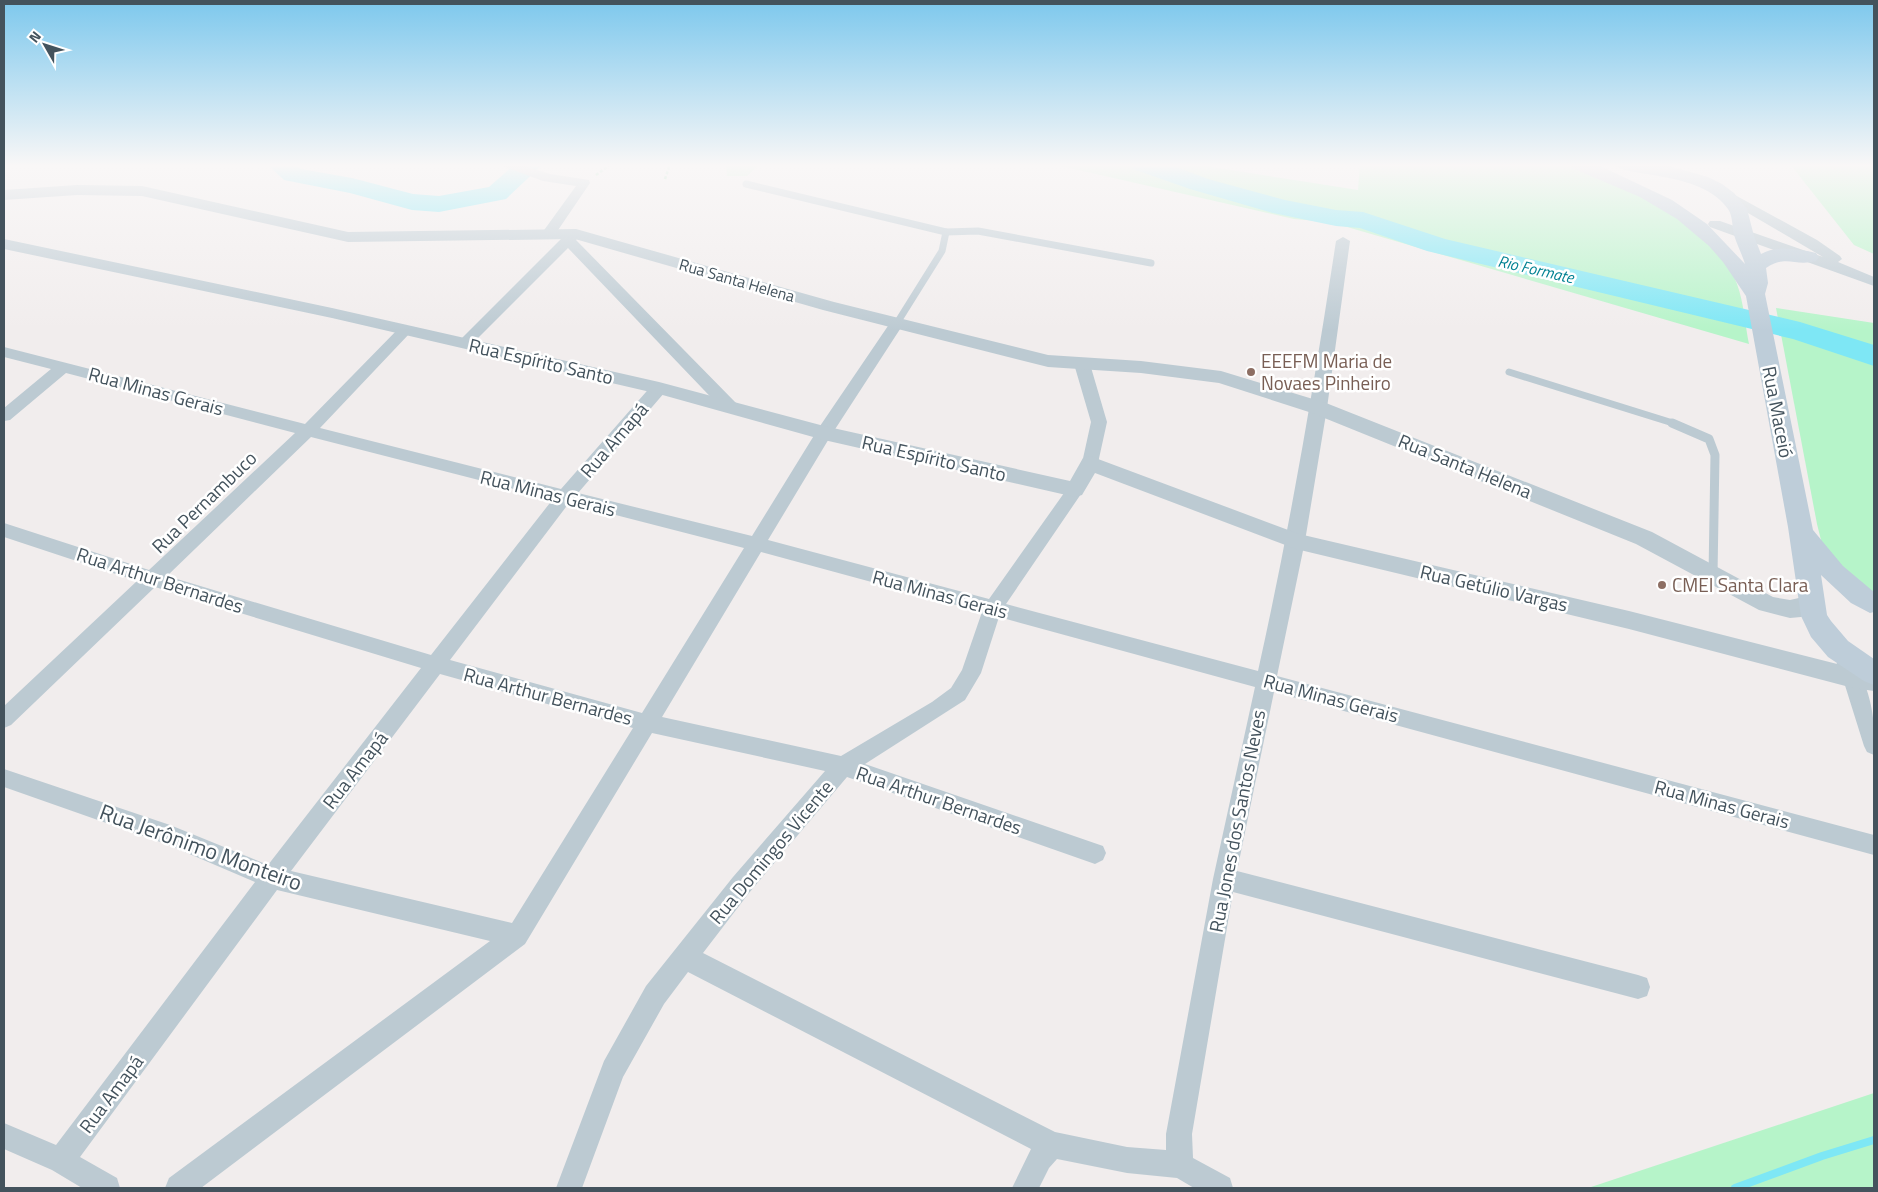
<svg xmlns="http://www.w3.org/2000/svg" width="1878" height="1192" font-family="'Titillium Web',sans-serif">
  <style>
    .green { fill: #b6f4c9 }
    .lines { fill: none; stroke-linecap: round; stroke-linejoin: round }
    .stream-far1 { stroke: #7ee7f5; stroke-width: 5 }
    .stream { stroke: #7ee7f5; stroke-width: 8 }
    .river { fill: #7ee7f5; fill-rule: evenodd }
    .path { stroke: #6bd597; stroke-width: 2.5; stroke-dasharray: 3 2; stroke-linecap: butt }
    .service-far1 { stroke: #bccad2; stroke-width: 7 }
    .service { stroke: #bccad2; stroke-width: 9 }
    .minor { fill: #bccad2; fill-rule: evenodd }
    .tertiary { fill: #bccad2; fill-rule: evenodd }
    .secondary { fill: #becdd9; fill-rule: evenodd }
    .education-dot { fill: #8d6e63; stroke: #fff; stroke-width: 2 }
    .labels { text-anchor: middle; stroke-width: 5; stroke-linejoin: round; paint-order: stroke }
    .far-water-label { font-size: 16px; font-style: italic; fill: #038293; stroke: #fff }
    .far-street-label { font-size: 16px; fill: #44535d; stroke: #fff }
    .street-label { font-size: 19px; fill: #44535d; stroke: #fff }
    .education-label { font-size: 19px; fill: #785e54; stroke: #fff; text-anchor: start }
    .near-street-label { font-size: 22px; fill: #44535d; stroke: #fff }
  </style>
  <rect width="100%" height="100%" fill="#f1eded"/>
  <g class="green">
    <path d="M 760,164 L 747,176 L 727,176 L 726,164 Z"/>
    <path d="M 1052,164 L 1208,164 L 1212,167 L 1358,190 L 1360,164 L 1561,164 C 1616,180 1717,226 1737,284 C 1744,303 1745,325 1749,344 L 1330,222 L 1294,219 Z"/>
    <path d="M 1874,164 L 1874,254 L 1854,245 L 1790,164 Z"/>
    <path d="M 1776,308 L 1874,323 L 1874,602 L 1865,597 L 1824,552 L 1817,524 Z"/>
    <path d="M 1874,1093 L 1874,1188 L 1588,1188 Z"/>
  </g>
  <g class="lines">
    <path class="stream-far1" d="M 1870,355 L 1874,348"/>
    <path class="stream" d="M 1735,1188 L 1822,1156 L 1874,1140"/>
    <g class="river">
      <path d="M 267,164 L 295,164 L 301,169 L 352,178 L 413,194 L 439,196 L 489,187 L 515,164 L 543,164 L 506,199 L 439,212 L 412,210 L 350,193 L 284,180 Z"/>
      <path d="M 1130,164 L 1168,164 L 1208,179 L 1285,200 L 1336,210 L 1363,212 L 1445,239 L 1800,322 L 1874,345 L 1874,366 L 1793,339 L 1427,251 L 1360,228 L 1336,226 L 1273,213 L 1190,189 L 1133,169 Z"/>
    </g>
    <g class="path">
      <path d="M 1746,164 L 1778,164"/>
      <path d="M 596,175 L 611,164"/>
      <path d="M 665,179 L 670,164"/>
    </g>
    <g class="service-far1">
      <path d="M 746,184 L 946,232 L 942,251 L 897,323"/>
      <path d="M 946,232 L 978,231 L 1151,263"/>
      <path d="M 1509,372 L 1676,424"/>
    </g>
    <path class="service" d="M 1672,423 L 1709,439 L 1715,455 L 1713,575"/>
    <g class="minor">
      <path d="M 497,164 L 518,164 L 550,174 L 589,180 L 590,183 L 554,236 L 549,237 L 542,233 L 576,186 L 543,181 Z"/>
      <path d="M 1724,189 L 1817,240 L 1840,256 L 1842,259 L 1838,262 L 1874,277 L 1874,286 L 1710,227 L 1708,224 L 1710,221 L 1720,221 L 1823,257 L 1719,196 L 1717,193 L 1719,190 Z"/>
      <path d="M 574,230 L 581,234 L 576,240 L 737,404 L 739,408 L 737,412 L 725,412 L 568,248 L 469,347 L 459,347 L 456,344 L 569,231 Z"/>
      <path d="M 1343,237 L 1350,241 L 1327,408 L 1305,541 L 1277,676 L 1874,835 L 1874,855 L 1274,692 L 1237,871 L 1638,975 L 1647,978 L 1650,987 L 1647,996 L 1638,999 L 1233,892 L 1192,1134 L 1193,1158 L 1230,1178 L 1233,1188 L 1194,1188 L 1177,1178 L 1127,1173 L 1057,1159 L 1049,1168 L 1039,1188 L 1012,1188 L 1031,1149 L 688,972 L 664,1004 L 623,1077 L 582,1188 L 556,1188 L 604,1061 L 646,986 L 733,877 L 825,771 L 652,733 L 525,944 L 201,1188 L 165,1188 L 169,1178 L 490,941 L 277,890 L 80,1157 L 117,1178 L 120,1188 L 82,1188 L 52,1170 L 4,1149 L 4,1123 L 56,1145 L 255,882 L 166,844 L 4,787 L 4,769 L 170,825 L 268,865 L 421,668 L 155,587 L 11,725 L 4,728 L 4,706 L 137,581 L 4,537 L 4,523 L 149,570 L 295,433 L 66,373 L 10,420 L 4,421 L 4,408 L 51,369 L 4,357 L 4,347 L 305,424 L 400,327 L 410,327 L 412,330 L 410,333 L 320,428 L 561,489 L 653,384 L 665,384 L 667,388 L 665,392 L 578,493 L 752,536 L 818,429 L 892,320 L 897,318 L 904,323 L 830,437 L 768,540 L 989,599 L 1069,486 L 1075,484 L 1081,486 L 1084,490 L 1081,494 L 1006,604 L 1258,671 C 1290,527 1314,386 1336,241 ZM 311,437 L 553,499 L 431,655 L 167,576 ZM 569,503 L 744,548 L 642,713 L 450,660 ZM 761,552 L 982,612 L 962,670 L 951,688 L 932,702 L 841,756 L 662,717 ZM 999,617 L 1255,687 L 1213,879 L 1166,1134 L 1166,1150 L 1127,1147 L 1055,1132 L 703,953 L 749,893 L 847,777 L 1095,864 L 1103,860 L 1106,853 L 1103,846 L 865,764 L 965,700 L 981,673 ZM 440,674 L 633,728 L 512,923 L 291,871 Z"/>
      <path d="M 1082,359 L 1090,364 L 1107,422 L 1098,463 L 1096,467 L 1084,467 L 1082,463 L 1091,422 L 1074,364 Z"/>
      <path d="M 1846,657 L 1853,659 C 1871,691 1876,719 1874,755 L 1867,752 L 1864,746 L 1843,679 L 1836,665 L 1839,659 Z"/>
    </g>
    <g class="tertiary">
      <path d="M 77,185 L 142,186 L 348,232 L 576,229 L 834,302 L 1048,355 L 1141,361 L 1221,371 L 1326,403 L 1652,532 L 1773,597 L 1790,600 L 1812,595 L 1820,598 L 1823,604 L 1820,610 L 1801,617 L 1790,618 L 1759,610 L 1636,544 L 1312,413 L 1219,383 L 1141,373 L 1048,367 L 823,310 L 575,239 L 348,242 L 142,196 L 77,195 L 4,200 L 4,190 Z"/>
      <path d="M 4,239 L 332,308 L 659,382 L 824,426 L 1070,481 L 1083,458 L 1090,456 L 1299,534 L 1629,611 L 1853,668 L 1874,671 L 1874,691 L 1853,688 L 1629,629 L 1296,549 L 1095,473 L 1082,495 L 1075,497 L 824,440 L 659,394 L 332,318 L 4,249 Z"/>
    </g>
    <path class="secondary" d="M 1570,164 L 1596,164 L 1672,200 L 1707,224 L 1745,264 C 1742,254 1737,245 1734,235 C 1732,227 1733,216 1728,209 C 1702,170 1623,178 1614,164 L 1669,166 L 1708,177 L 1722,184 L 1734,193 L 1747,209 L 1754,236 L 1761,254 C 1776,245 1799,249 1816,253 L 1819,257 L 1816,261 C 1794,267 1788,254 1766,268 L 1768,283 L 1765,294 L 1813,530 L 1843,566 L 1874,592 L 1874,612 L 1870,613 L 1851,603 L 1821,575 L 1827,615 L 1831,621 L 1848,641 L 1874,659 L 1874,685 L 1864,681 L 1828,657 L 1811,637 L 1801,616 L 1788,527 L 1746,296 L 1723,262 L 1709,246 L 1677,219 L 1640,197 L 1572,168 Z"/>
  </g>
  <linearGradient id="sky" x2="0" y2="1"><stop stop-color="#7dc8ed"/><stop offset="0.5" stop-color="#f9f7f7"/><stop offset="1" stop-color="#f9f7f7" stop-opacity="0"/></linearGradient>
  <rect width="1878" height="331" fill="url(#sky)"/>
  <g class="education-dot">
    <circle cx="1251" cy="372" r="5"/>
    <circle cx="1662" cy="585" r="5"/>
  </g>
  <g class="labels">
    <g class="far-water-label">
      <text transform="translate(1536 269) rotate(13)" y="6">Rio Formate</text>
    </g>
    <g class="far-street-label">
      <text transform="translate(737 280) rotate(16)" y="6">Rua Santa Helena</text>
    </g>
    <g class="street-label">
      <text transform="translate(541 361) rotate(13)" y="7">Rua Espírito Santo</text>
      <text transform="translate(156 391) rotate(15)" y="7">Rua Minas Gerais</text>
      <text transform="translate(1778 412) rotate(79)" y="7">Rua Maceió</text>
      <text transform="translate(614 440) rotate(-49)" y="7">Rua Amapá</text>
      <text transform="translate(934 458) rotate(13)" y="7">Rua Espírito Santo</text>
      <text transform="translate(1465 466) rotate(22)" y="7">Rua Santa Helena</text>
      <text transform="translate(548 493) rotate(14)" y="7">Rua Minas Gerais</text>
      <text transform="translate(204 502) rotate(-44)" y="7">Rua Pernambuco</text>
      <text transform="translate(160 580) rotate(18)" y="7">Rua Arthur Bernardes</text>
      <text transform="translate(1494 588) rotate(13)" y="7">Rua Getúlio Vargas</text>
      <text transform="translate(940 594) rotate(15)" y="7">Rua Minas Gerais</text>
      <text transform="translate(548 696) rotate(15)" y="7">Rua Arthur Bernardes</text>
      <text transform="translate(1331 698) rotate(15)" y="7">Rua Minas Gerais</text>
      <text transform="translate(355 770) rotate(-52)" y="7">Rua Amapá</text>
      <text transform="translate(939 800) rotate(19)" y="7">Rua Arthur Bernardes</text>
      <text transform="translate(1722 804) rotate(15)" y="7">Rua Minas Gerais</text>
      <text transform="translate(1237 821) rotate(-79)" y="7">Rua Jones dos Santos Neves</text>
      <text transform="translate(771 852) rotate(-50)" y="7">Rua Domingos Vicente</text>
      <text transform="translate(111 1094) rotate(-53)" y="7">Rua Amapá</text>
    </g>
    <g class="education-label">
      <text x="1261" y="368">EEEFM Maria de<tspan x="1261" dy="22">Novaes Pinheiro</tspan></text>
      <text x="1672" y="592">CMEI Santa Clara</text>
    </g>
    <g class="near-street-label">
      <text transform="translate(201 847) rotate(20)" y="8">Rua Jerônimo Monteiro</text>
    </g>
  </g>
  <rect width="1878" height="1192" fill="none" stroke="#44535d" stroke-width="10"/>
  <g transform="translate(45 45) rotate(309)" stroke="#ffffff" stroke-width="4" paint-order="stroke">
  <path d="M0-4L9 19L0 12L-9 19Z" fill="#44535d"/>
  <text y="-8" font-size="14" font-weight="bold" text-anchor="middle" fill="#44535d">N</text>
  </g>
</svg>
